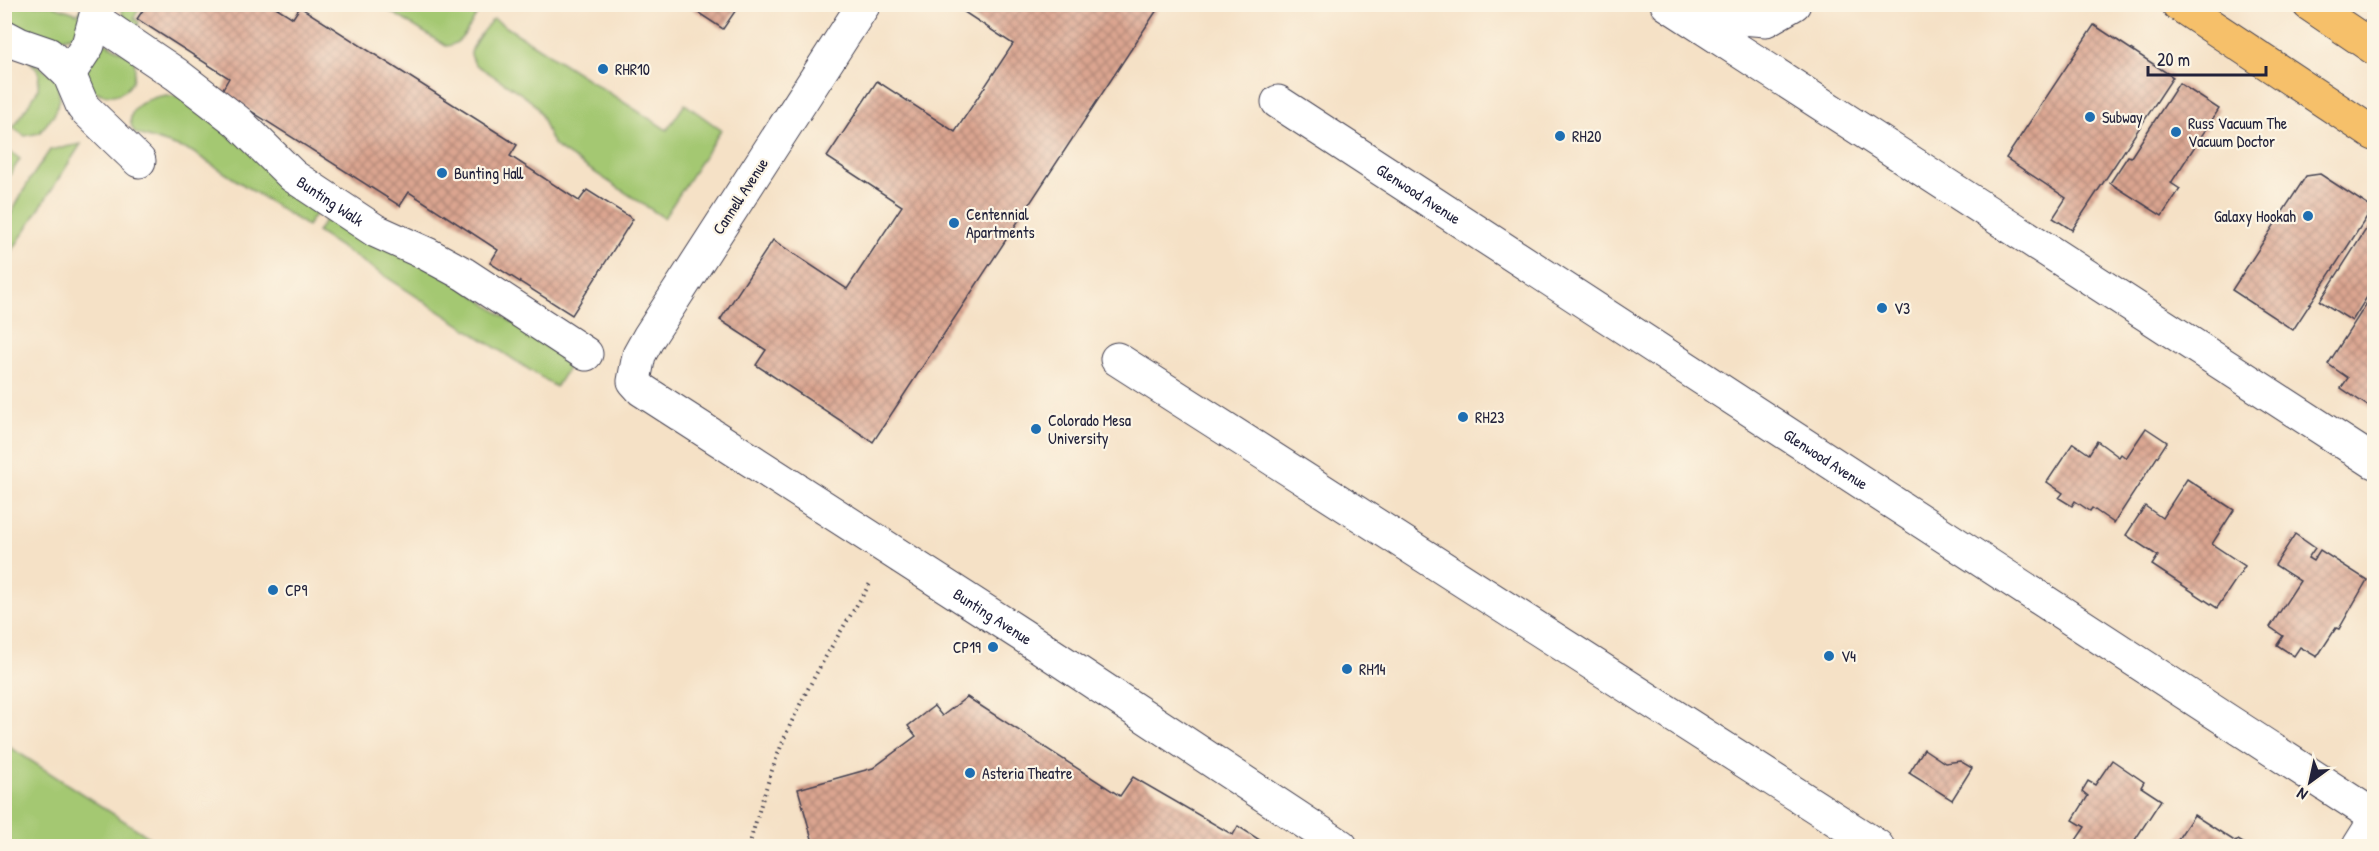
<svg xmlns="http://www.w3.org/2000/svg" width="2379" height="851" font-family="'Patrick Hand',sans-serif">
  <style>
    .green { fill: #a4c872; stroke: #637556; stroke-width: 1.5 }
    .building { fill: url(#building-cross-hatch) }
    .lines { fill: none; stroke-linecap: round; stroke-linejoin: round }
    .minor-casing { stroke: #423f50; stroke-width: 35 }
    .major-casing { stroke: #423f50; stroke-width: 35 }
    .path { stroke: #423f50; stroke-width: 4; stroke-dasharray: 1.5 4.5; stroke-linecap: butt }
    .minor { stroke: #fff; stroke-width: 33 }
    .major { stroke: #f6c06b; stroke-width: 33 }
    .poi-dot { fill: #1f6fb2; stroke: #fcf5e5; stroke-width: 2 }
    .labels { text-anchor: middle; stroke-width: 4.5; stroke-linejoin: round; paint-order: stroke }
    .poi-label { font-size: 16px; fill: #22223b; stroke: #fcf5e5; text-anchor: start }
    .street-label { font-size: 16px; fill: #22223b; stroke: #fcf5e5 }
  </style>
  <defs>
    <pattern id="building-cross-hatch" width="8" height="8" patternUnits="userSpaceOnUse" patternTransform="scale(1.5)"><rect width="8" height="8" fill="#dba590"/><path d="M0 0l8 8M0 8l8-8" fill="none" stroke="#b18677"/></pattern>
  </defs>
  <rect width="100%" height="100%" fill="#fcf5e5"/>
  <filter id="ink" filterUnits="userSpaceOnUse"><feTurbulence type="fractalNoise" baseFrequency=".0167" numOctaves="2"/><feDisplacementMap in="SourceGraphic" scale="12" xChannelSelector="R" yChannelSelector="G"/><feConvolveMatrix kernelMatrix="1 2 1 2 8 2 1 2 1" color-interpolation-filters="sRGB"/></filter>
  <filter id="wash" filterUnits="userSpaceOnUse"><feTurbulence type="fractalNoise" baseFrequency=".008" numOctaves="4" result="noise"/><feDisplacementMap in="SourceGraphic" scale="24" xChannelSelector="R" yChannelSelector="G"/><feGaussianBlur stdDeviation="1.35" result="paint"/><feColorMatrix in="noise" values="0 0 0 0 0 0 0 0 0 0 0 0 0 0 0 0 0 1.4 0 .05"/><feComposite in="paint" operator="in"/></filter>
  <g filter="url(#wash)">
    <rect width="100%" height="100%" fill="#f5e1c6"/>
    <g class="green">
      <path d="M 4,5 L 52,5 L 78,14 L 84,5 L 82,31 C 65,42 49,38 29,36 L 30,30 L 5,28 Z"/>
      <path d="M 121,5 L 141,5 L 134,18 L 139,22 L 136,32 C 128,24 121,16 121,5 Z"/>
      <path d="M 380,5 L 468,5 L 479,11 C 470,24 463,45 446,46 Z"/>
      <path d="M 494,19 L 667,130 L 685,104 L 721,130 L 664,218 L 556,147 C 545,135 546,118 535,105 C 524,93 489,74 475,64 C 474,63 471,55 471,54 C 471,46 488,23 494,19 Z"/>
      <path d="M 104,42 L 134,58 C 139,89 118,104 90,89 L 84,56 Z"/>
      <path d="M 27,58 L 57,79 L 60,99 L 54,115 L 39,133 L 25,136 L 13,128 L 38,90 L 39,72 Z"/>
      <path d="M 166,95 L 182,97 L 320,208 L 307,226 L 191,151 L 135,133 C 120,109 147,98 166,95 Z"/>
      <path d="M 81,144 L 5,262 L 5,225 L 29,181 L 50,150 Z"/>
      <path d="M 5,148 L 20,159 L 5,183 Z"/>
      <path d="M 329,214 L 448,277 L 571,364 L 556,387 L 317,232 Z"/>
      <path d="M 5,744 L 163,846 L 5,846 Z"/>
    </g>
    <g id="blocks">
      <g class="building">
        <path d="M 147,4 L 271,4 L 293,18 L 300,7 L 517,145 L 510,156 L 579,201 L 587,190 L 633,219 L 572,315 L 490,263 L 498,250 L 409,192 L 400,206 L 221,92 L 229,78 L 137,19 Z"/>
        <path d="M 685,4 L 740,4 L 723,29 Z"/>
        <path d="M 952,4 L 1148,4 L 1157,10 L 873,442 L 756,365 L 766,350 L 720,320 L 773,240 L 847,289 L 902,206 L 827,157 L 877,81 L 955,132 L 1013,44 Z"/>
        <path d="M 2094,25 L 2173,77 L 2072,230 L 2053,218 L 2066,198 L 2006,158 Z"/>
        <path d="M 2179,83 L 2219,109 L 2171,183 L 2180,189 L 2162,216 L 2110,183 L 2128,156 L 2131,157 Z"/>
        <path d="M 2320,174 L 2372,208 L 2374,205 L 2374,211 L 2372,209 L 2293,330 L 2232,290 L 2306,176 Z"/>
        <path d="M 2374,217 L 2374,286 L 2352,321 L 2320,301 Z"/>
        <path d="M 2374,292 L 2374,410 L 2341,388 L 2348,378 L 2328,364 Z"/>
        <path d="M 2146,428 L 2167,442 L 2114,523 L 2092,508 L 2090,511 L 2075,501 L 2072,506 L 2059,498 L 2063,493 L 2047,482 L 2073,443 L 2089,454 L 2097,441 L 2119,457 L 2121,454 L 2126,458 Z"/>
        <path d="M 2187,479 L 2234,510 L 2212,544 L 2245,566 L 2217,608 L 2152,565 L 2158,556 L 2126,535 L 2145,506 L 2162,518 Z"/>
        <path d="M 2295,534 L 2315,548 L 2308,558 L 2313,561 L 2320,550 L 2367,580 L 2339,629 L 2336,628 L 2317,657 L 2300,647 L 2294,656 L 2277,645 L 2283,636 L 2270,627 L 2300,581 L 2275,565 Z"/>
        <path d="M 967,697 L 1120,796 L 1133,777 L 1233,835 L 1238,826 L 1269,846 L 814,846 L 798,789 L 873,768 L 916,736 L 908,726 L 934,706 L 942,716 Z"/>
        <path d="M 1924,749 L 1945,763 L 1960,761 L 1972,768 L 1952,800 L 1909,773 Z"/>
        <path d="M 2112,760 L 2144,782 L 2141,787 L 2161,800 L 2131,846 L 2072,846 L 2085,827 L 2073,820 L 2088,796 L 2082,791 L 2088,781 L 2095,785 Z"/>
        <path d="M 2194,815 L 2236,842 L 2238,840 L 2248,846 L 2176,846 L 2174,845 Z"/>
      </g>
    </g>
  </g>
  <g filter="url(#ink)">
    <use href="#blocks" fill-opacity="0" stroke="#423f50" stroke-width="1.5"/>
    <g class="lines">
      <defs>
        <g id="minor">
          <path id="s1" d="M 864,4 L 649,337 L 639,355 L 634,381 L 642,390 L 1022,635 L 1341,846"/>
          <path d="M 1667,4 L 2374,462"/>
          <path d="M 1721,4 L 1741,18 L 1766,20 L 1794,4"/>
          <path id="s2" d="M 96,20 L 176,74 L 237,121 L 293,176 L 376,231 L 427,254 L 464,274 L 586,354"/>
          <path d="M 4,36 L 19,44 L 48,54 L 69,74 L 83,107 L 139,161"/>
          <path d="M 69,74 L 88,45 L 99,4"/>
          <path id="s3" d="M 1278,102 L 2374,816"/>
          <path d="M 1117,359 L 1877,846"/>
          <path d="M 2359,846 L 2374,822"/>
        </g>
        <g id="major">
          <path d="M 2178,4 L 2374,134"/>
          <path d="M 2309,4 L 2374,48"/>
        </g>
      </defs>
      <use href="#minor" class="minor-casing"/>
      <use href="#major" class="major-casing"/>
      <path class="path" d="M 749,846 C 761,803 774,758 794,717 C 816,670 844,626 871,582"/>
      <use href="#minor" class="minor"/>
      <use href="#major" class="major"/>
    </g>
  </g>
  <g class="poi-dot">
    <circle cx="603" cy="69" r="6"/>
    <circle cx="2090" cy="117" r="6"/>
    <circle cx="2176" cy="132" r="6"/>
    <circle cx="1560" cy="136" r="6"/>
    <circle cx="442" cy="173" r="6"/>
    <circle cx="2308" cy="216" r="6"/>
    <circle cx="954" cy="223" r="6"/>
    <circle cx="1882" cy="308" r="6"/>
    <circle cx="1463" cy="417" r="6"/>
    <circle cx="1036" cy="429" r="6"/>
    <circle cx="273" cy="590" r="6"/>
    <circle cx="993" cy="647" r="6"/>
    <circle cx="1829" cy="656" r="6"/>
    <circle cx="1347" cy="669" r="6"/>
    <circle cx="970" cy="773" r="6"/>
  </g>
  <g class="labels">
    <g class="poi-label">
      <text x="615" y="75">RHR10</text>
      <text x="2102" y="123">Subway</text>
      <text x="2188" y="129">Russ Vacuum The<tspan x="2188" dy="18">Vacuum Doctor</tspan></text>
      <text x="1572" y="142">RH20</text>
      <text x="454" y="179">Bunting Hall</text>
      <text x="966" y="220">Centennial<tspan x="966" dy="18">Apartments</tspan></text>
      <text x="2296" y="222" text-anchor="end">Galaxy Hookah</text>
      <text x="1894" y="314">V3</text>
      <text x="1475" y="423">RH23</text>
      <text x="1048" y="426">Colorado Mesa<tspan x="1048" dy="18">University</tspan></text>
      <text x="285" y="596">CP9</text>
      <text x="981" y="653" text-anchor="end">CP19</text>
      <text x="1841" y="662">V4</text>
      <text x="1359" y="675">RH14</text>
      <text x="982" y="779">Asteria Theatre</text>
    </g>
    <g class="street-label">
      <text dy="6" stroke="none"><textPath href="#s3" startOffset="168">Glenwood Avenue</textPath></text>
      <text transform="translate(740 196) rotate(-57)" y="6">Cannell Avenue</text>
      <text dy="6" stroke="none"><textPath href="#s2" startOffset="297">Bunting Walk</textPath></text>
      <text dy="6" stroke="none"><textPath href="#s3" startOffset="654">Glenwood Avenue</textPath></text>
      <text dy="6" stroke="none"><textPath href="#s1" startOffset="873">Bunting Avenue</textPath></text>
    </g>
  </g>
  <rect width="2379" height="851" fill="none" stroke="#fcf5e5" stroke-width="24"/>
  <g transform="translate(2310 782) rotate(213)" stroke="#fcf5e5" stroke-width="4.5" paint-order="stroke">
  <path d="M0-4.5L10 22L0 15L-10 22Z" fill="#22223b"/>
  <text y="-9" font-size="16" font-weight="bold" text-anchor="middle" fill="#22223b">N</text>
  </g>
  <path d="M2148 66v9h118v-9" fill="none" stroke="#22223b" stroke-width="3"/>
  <text x="2157" y="66" font-size="18" fill="#22223b" stroke="#fcf5e5" stroke-width="4.5" paint-order="stroke">20 m</text>
</svg>
